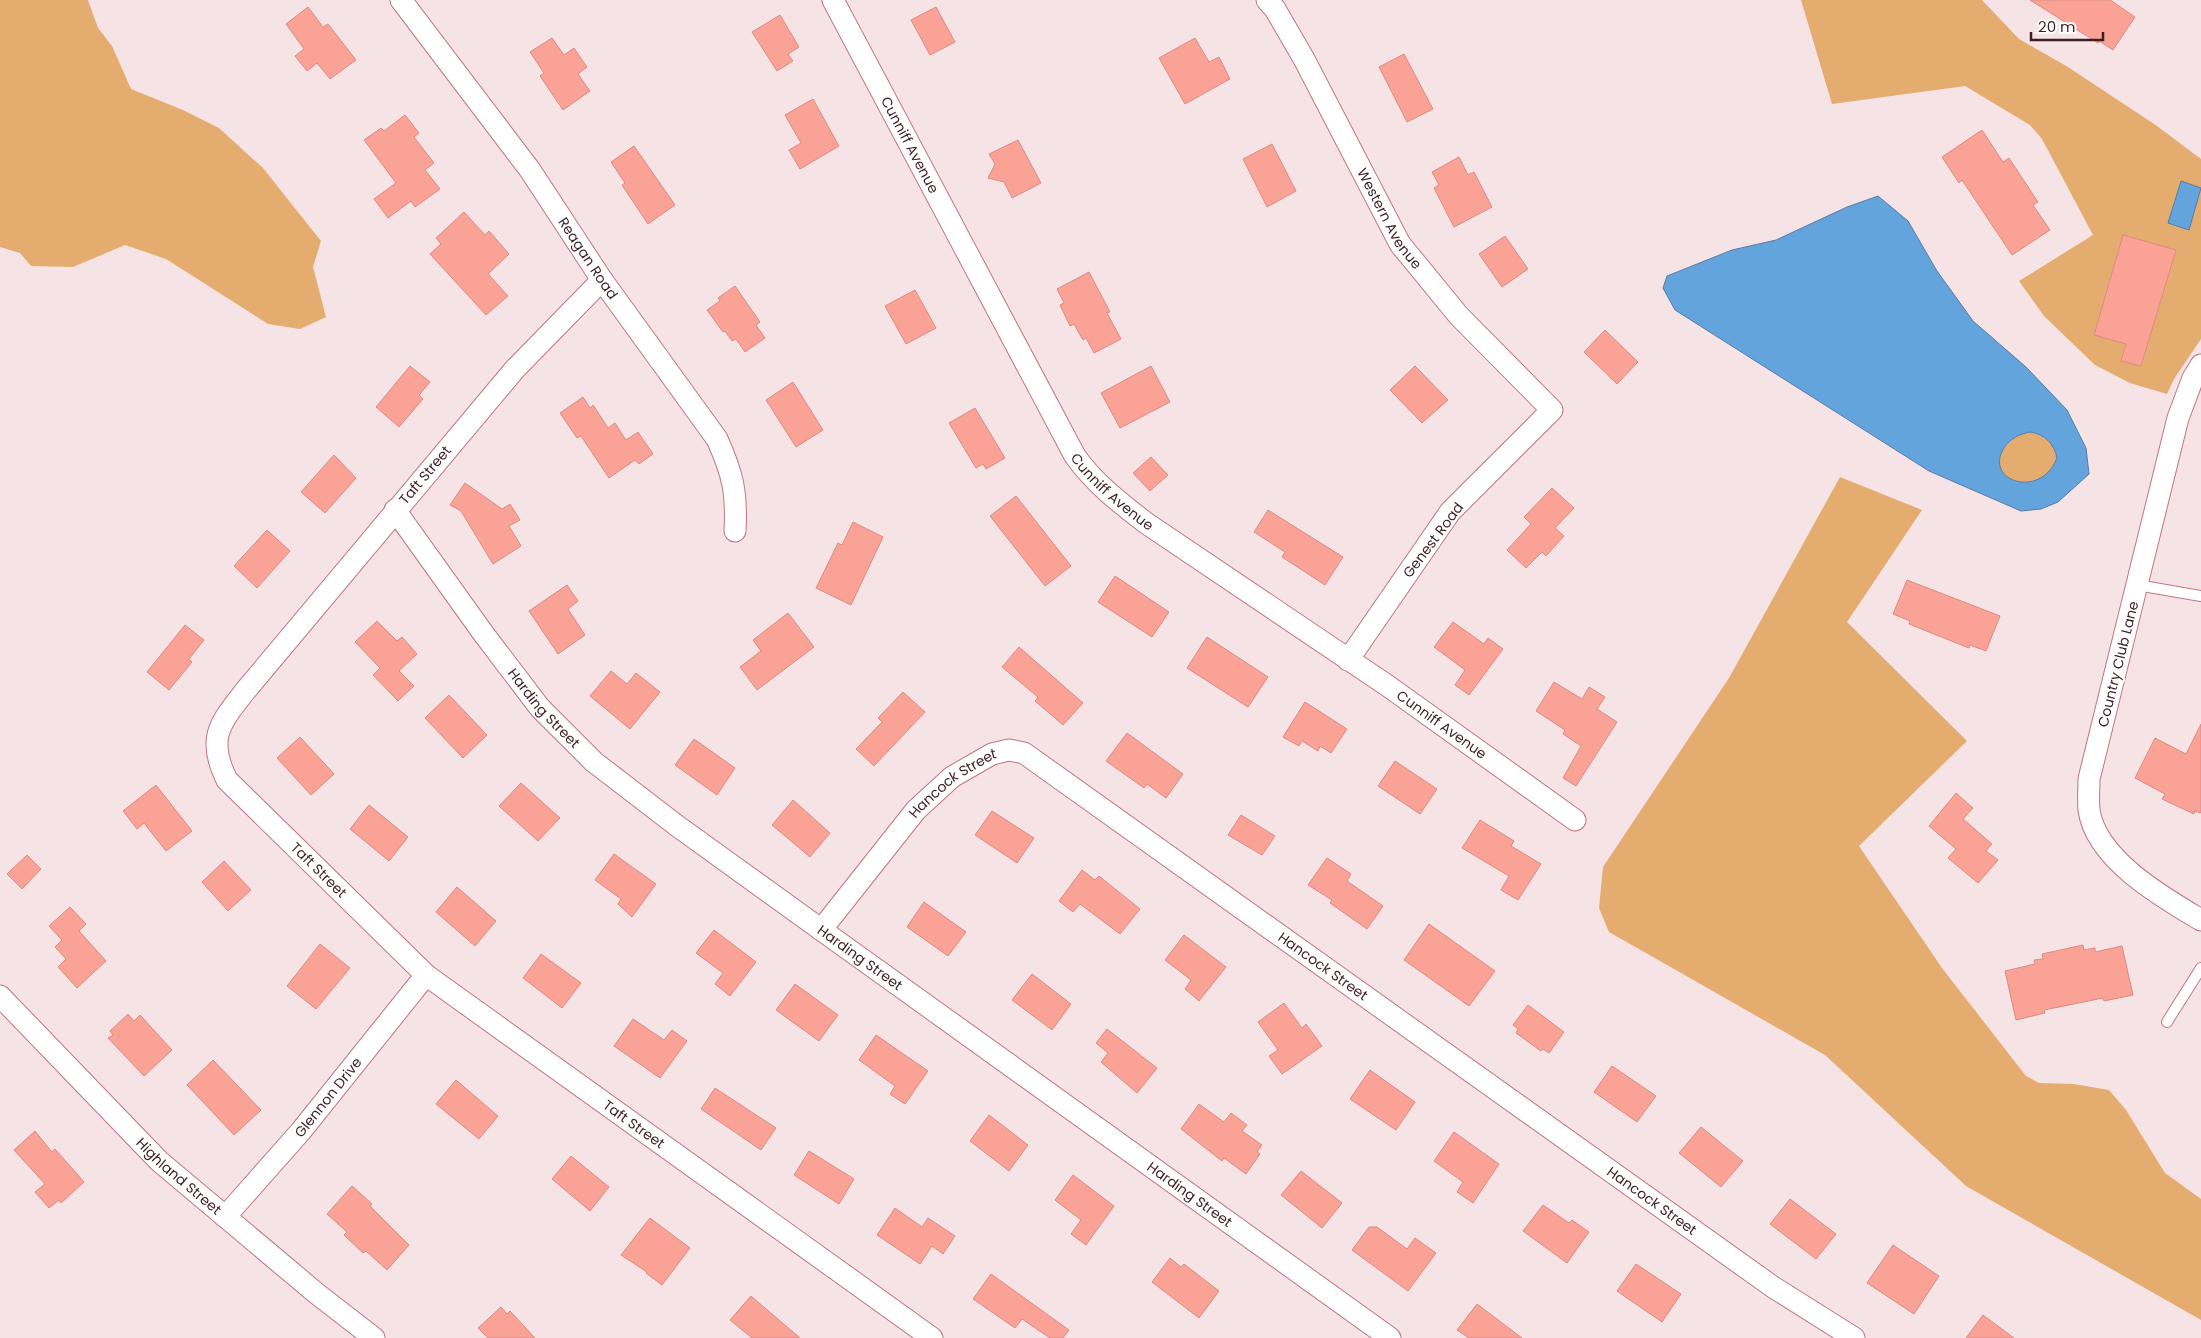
<svg xmlns="http://www.w3.org/2000/svg" width="2201" height="1338" font-family="Poppins,sans-serif">
  <style>
    .green { fill: #e5ac6f }
    .water { fill: #64a4dd; stroke: #597ca6; fill-rule: evenodd }
    .building { fill: #fba297; stroke: #da8b82 }
    .lines { fill: none; stroke-linecap: round; stroke-linejoin: round }
    .service-casing { stroke: #c27584; stroke-width: 12 }
    .minor-casing { stroke: #c27584; stroke-width: 23 }
    .service { stroke: #fff; stroke-width: 10 }
    .minor { stroke: #fff; stroke-width: 21 }
    .labels { text-anchor: middle; stroke-width: 4; stroke-linejoin: round; paint-order: stroke }
    .street-label { font-size: 14px; fill: #3e1f26; stroke: #fff }
  </style>
  <rect width="100%" height="100%" fill="#f5e3e6"/>
  <g class="green">
    <path d="M 0,0 L 88,0 L 98,28 L 112,46 L 131,89 L 183,110 L 219,128 L 263,168 L 321,241 L 313,267 L 326,317 L 300,329 L 268,324 L 166,259 L 125,245 L 73,267 L 31,266 L 20,253 L 0,247 Z"/>
    <path d="M 1801,0 L 1982,0 L 2019,39 L 2068,67 L 2157,126 L 2201,159 L 2201,339 L 2174,379 L 2167,394 L 2130,383 L 2095,365 L 2044,316 L 2019,281 L 2093,235 L 2042,139 L 2030,125 L 1965,86 L 1832,104 Z"/>
    <path d="M 2030,432 C 2045,434 2054,444 2057,458 C 2041,500 1983,481 2004,448 C 2011,439 2019,434 2030,432 Z"/>
    <path d="M 1840,477 L 1922,510 L 1847,622 L 1967,741 L 1859,846 L 1942,968 L 2026,1076 L 2039,1083 L 2074,1084 L 2109,1090 L 2126,1110 L 2165,1173 L 2201,1199 L 2201,1320 L 1966,1186 L 1825,1055 L 1609,932 L 1599,908 L 1603,867 L 1729,678 Z"/>
  </g>
  <g class="water">
    <path d="M 2181,181 L 2201,188 L 2189,230 L 2168,223 Z"/>
    <path d="M 1878,196 L 1908,221 L 1937,271 L 1973,321 L 2026,367 L 2067,410 L 2086,448 L 2089,474 L 2058,502 L 2041,509 L 2021,511 L 1929,471 L 1675,310 L 1663,288 L 1667,276 L 1732,250 L 1776,240 L 1847,207 ZM 2030,432 C 2045,434 2054,444 2057,458 C 2041,500 1983,481 2004,448 C 2010,439 2019,434 2030,432 Z"/>
  </g>
  <g class="building">
    <path d="M 2030,0 L 2110,0 L 2135,17 L 2113,50 L 2099,41 L 2098,43 Z"/>
    <path d="M 308,7 L 323,27 L 328,24 L 356,60 L 330,79 L 317,63 L 307,71 L 295,56 L 304,49 L 286,24 Z"/>
    <path d="M 936,7 L 955,42 L 930,55 L 911,20 Z"/>
    <path d="M 780,15 L 799,47 L 788,54 L 793,61 L 777,71 L 752,32 Z"/>
    <path d="M 552,38 L 564,55 L 574,48 L 587,67 L 578,74 L 590,91 L 563,110 L 540,76 L 544,73 L 530,52 Z"/>
    <path d="M 1195,38 L 1209,62 L 1219,57 L 1230,79 L 1185,104 L 1159,58 Z"/>
    <path d="M 1404,54 L 1433,109 L 1407,122 L 1379,67 Z"/>
    <path d="M 813,99 L 839,146 L 800,169 L 789,150 L 801,143 L 785,115 Z"/>
    <path d="M 405,115 L 419,133 L 414,137 L 434,163 L 425,170 L 440,189 L 415,207 L 411,201 L 388,218 L 374,199 L 396,183 L 364,140 L 381,128 L 384,131 Z"/>
    <path d="M 1982,130 L 2003,162 L 2009,158 L 2038,202 L 2033,205 L 2050,230 L 2012,255 L 1962,180 L 1959,183 L 1942,157 Z"/>
    <path d="M 1018,140 L 1041,183 L 1012,198 L 1004,182 L 988,178 L 995,164 L 989,154 Z"/>
    <path d="M 1272,144 L 1296,191 L 1267,207 L 1243,159 Z"/>
    <path d="M 634,146 L 675,205 L 648,224 L 622,185 L 625,183 L 611,162 Z"/>
    <path d="M 1459,157 L 1468,175 L 1474,172 L 1492,207 L 1454,227 L 1434,188 L 1439,185 L 1432,172 Z"/>
    <path d="M 464,212 L 485,235 L 489,231 L 509,254 L 488,274 L 508,296 L 486,315 L 430,254 L 441,244 L 436,238 Z"/>
    <path d="M 2123,235 L 2176,250 L 2141,366 L 2121,361 L 2126,344 L 2094,335 Z"/>
    <path d="M 1505,236 L 1528,269 L 1502,287 L 1479,254 Z"/>
    <path d="M 1089,272 L 1110,312 L 1107,313 L 1121,339 L 1094,353 L 1086,338 L 1083,340 L 1074,324 L 1070,326 L 1060,305 L 1064,303 L 1057,289 Z"/>
    <path d="M 735,286 L 760,322 L 756,325 L 765,338 L 745,352 L 736,339 L 732,341 L 725,331 L 723,332 L 707,310 L 720,301 L 718,298 Z"/>
    <path d="M 915,290 L 936,328 L 906,344 L 885,306 Z"/>
    <path d="M 1605,330 L 1638,362 L 1617,384 L 1584,352 Z"/>
    <path d="M 410,366 L 430,382 L 419,395 L 423,399 L 399,427 L 376,407 Z"/>
    <path d="M 1151,366 L 1170,402 L 1120,428 L 1101,393 Z"/>
    <path d="M 1415,366 L 1448,400 L 1422,423 L 1390,390 Z"/>
    <path d="M 793,382 L 823,430 L 796,447 L 766,400 Z"/>
    <path d="M 583,397 L 590,408 L 593,405 L 608,428 L 615,423 L 626,440 L 638,432 L 653,454 L 639,464 L 635,460 L 609,478 L 581,436 L 577,438 L 560,413 Z"/>
    <path d="M 975,408 L 1005,458 L 986,469 L 983,464 L 976,468 L 949,423 Z"/>
    <path d="M 334,455 L 356,478 L 325,513 L 301,492 Z"/>
    <path d="M 1151,457 L 1168,475 L 1150,491 L 1133,473 Z"/>
    <path d="M 465,483 L 502,509 L 510,504 L 520,520 L 509,526 L 521,546 L 493,564 L 461,511 L 450,505 Z"/>
    <path d="M 1552,488 L 1574,508 L 1555,528 L 1564,536 L 1546,556 L 1542,552 L 1526,568 L 1507,550 L 1531,524 L 1524,517 Z"/>
    <path d="M 1016,496 L 1071,566 L 1045,586 L 990,516 Z"/>
    <path d="M 1268,510 L 1343,557 L 1325,585 L 1282,557 L 1285,552 L 1254,532 Z"/>
    <path d="M 853,522 L 883,537 L 851,605 L 816,588 L 838,543 L 842,545 Z"/>
    <path d="M 267,530 L 290,551 L 257,588 L 234,566 Z"/>
    <path d="M 1115,576 L 1169,612 L 1152,637 L 1098,602 Z"/>
    <path d="M 1907,580 L 2000,616 L 1986,651 L 1970,645 L 1969,648 L 1909,624 L 1910,621 L 1893,614 Z"/>
    <path d="M 567,585 L 578,601 L 568,609 L 585,635 L 558,654 L 529,611 Z"/>
    <path d="M 788,613 L 814,647 L 757,690 L 740,667 L 761,651 L 753,640 Z"/>
    <path d="M 377,621 L 397,641 L 402,637 L 417,654 L 399,671 L 414,686 L 398,701 L 373,675 L 380,668 L 355,642 Z"/>
    <path d="M 1453,622 L 1484,644 L 1488,638 L 1503,649 L 1469,695 L 1455,685 L 1465,670 L 1434,647 Z"/>
    <path d="M 185,625 L 204,640 L 189,659 L 192,662 L 169,690 L 147,672 Z"/>
    <path d="M 1207,637 L 1268,677 L 1248,707 L 1187,668 Z"/>
    <path d="M 1019,647 L 1083,703 L 1063,725 L 1035,701 L 1038,697 L 1002,667 Z"/>
    <path d="M 611,671 L 627,684 L 636,673 L 660,692 L 630,729 L 590,696 Z"/>
    <path d="M 1554,682 L 1582,699 L 1589,687 L 1605,697 L 1597,709 L 1617,722 L 1576,786 L 1563,778 L 1581,746 L 1563,734 L 1565,730 L 1536,711 Z"/>
    <path d="M 903,692 L 925,712 L 874,766 L 856,749 L 882,722 L 878,718 Z"/>
    <path d="M 449,695 L 487,735 L 463,758 L 425,718 Z"/>
    <path d="M 1305,702 L 1347,729 L 1331,753 L 1320,746 L 1318,751 L 1302,741 L 1299,746 L 1283,737 Z"/>
    <path d="M 2201,724 L 2201,813 L 2195,811 L 2194,814 L 2162,799 L 2165,794 L 2135,778 L 2155,738 L 2186,754 Z"/>
    <path d="M 1127,733 L 1183,774 L 1166,798 L 1147,784 L 1144,788 L 1106,761 Z"/>
    <path d="M 300,737 L 334,774 L 311,795 L 277,758 Z"/>
    <path d="M 694,739 L 735,768 L 717,795 L 675,765 Z"/>
    <path d="M 1395,761 L 1437,789 L 1420,814 L 1378,786 Z"/>
    <path d="M 521,783 L 560,818 L 538,841 L 499,806 Z"/>
    <path d="M 156,785 L 192,831 L 166,851 L 144,823 L 137,829 L 123,811 Z"/>
    <path d="M 1956,793 L 1973,808 L 1963,819 L 1992,844 L 1986,851 L 1998,860 L 1978,883 L 1948,858 L 1956,849 L 1929,826 Z"/>
    <path d="M 793,800 L 830,833 L 810,857 L 772,825 Z"/>
    <path d="M 369,805 L 408,837 L 389,861 L 350,829 Z"/>
    <path d="M 992,811 L 1034,838 L 1017,863 L 975,835 Z"/>
    <path d="M 1241,815 L 1275,836 L 1262,855 L 1228,835 Z"/>
    <path d="M 1480,820 L 1514,841 L 1511,846 L 1541,864 L 1518,900 L 1501,890 L 1509,876 L 1462,848 Z"/>
    <path d="M 614,854 L 656,884 L 632,917 L 618,904 L 621,899 L 595,880 Z"/>
    <path d="M 27,855 L 41,869 L 22,889 L 7,874 Z"/>
    <path d="M 1327,858 L 1351,874 L 1347,881 L 1383,906 L 1367,929 L 1330,903 L 1332,900 L 1308,885 Z"/>
    <path d="M 224,861 L 251,890 L 228,911 L 202,882 Z"/>
    <path d="M 1082,870 L 1095,880 L 1099,876 L 1140,909 L 1120,934 L 1080,904 L 1073,912 L 1059,901 Z"/>
    <path d="M 457,887 L 496,921 L 475,946 L 436,912 Z"/>
    <path d="M 924,902 L 966,932 L 948,956 L 907,927 Z"/>
    <path d="M 70,907 L 86,924 L 79,931 L 106,961 L 77,988 L 58,967 L 66,959 L 55,947 L 62,940 L 49,926 Z"/>
    <path d="M 1429,924 L 1495,971 L 1469,1006 L 1404,960 Z"/>
    <path d="M 714,930 L 756,962 L 730,996 L 715,984 L 723,973 L 696,953 Z"/>
    <path d="M 1184,935 L 1226,967 L 1199,1001 L 1185,989 L 1191,980 L 1165,960 Z"/>
    <path d="M 320,944 L 350,968 L 316,1009 L 287,986 Z"/>
    <path d="M 2083,945 L 2084,950 L 2095,948 L 2095,952 L 2122,946 L 2133,995 L 2104,1001 L 2103,998 L 2044,1010 L 2045,1013 L 2016,1020 L 2005,971 L 2035,964 L 2034,960 L 2043,959 L 2042,954 Z"/>
    <path d="M 541,954 L 581,983 L 562,1008 L 523,978 Z"/>
    <path d="M 1032,974 L 1071,1004 L 1052,1030 L 1012,1000 Z"/>
    <path d="M 795,984 L 838,1015 L 819,1041 L 776,1010 Z"/>
    <path d="M 1284,1003 L 1302,1028 L 1306,1024 L 1322,1046 L 1282,1074 L 1269,1056 L 1278,1050 L 1258,1022 Z"/>
    <path d="M 1528,1005 L 1564,1032 L 1549,1053 L 1543,1049 L 1541,1051 L 1516,1033 L 1518,1029 L 1513,1025 Z"/>
    <path d="M 128,1014 L 134,1021 L 140,1015 L 172,1050 L 144,1076 L 108,1038 L 113,1035 L 110,1031 Z"/>
    <path d="M 633,1019 L 664,1040 L 672,1030 L 687,1041 L 660,1078 L 614,1046 Z"/>
    <path d="M 1107,1029 L 1157,1068 L 1137,1093 L 1101,1062 L 1108,1053 L 1096,1043 Z"/>
    <path d="M 876,1035 L 928,1071 L 905,1104 L 890,1094 L 895,1086 L 859,1060 Z"/>
    <path d="M 213,1060 L 261,1110 L 234,1135 L 187,1085 Z"/>
    <path d="M 1612,1066 L 1656,1096 L 1637,1122 L 1594,1092 Z"/>
    <path d="M 1370,1070 L 1415,1102 L 1396,1130 L 1350,1099 Z"/>
    <path d="M 456,1080 L 498,1116 L 479,1139 L 436,1104 Z"/>
    <path d="M 715,1088 L 776,1128 L 761,1150 L 701,1109 Z"/>
    <path d="M 1199,1104 L 1224,1122 L 1231,1113 L 1247,1125 L 1242,1131 L 1262,1145 L 1257,1152 L 1260,1154 L 1246,1174 L 1224,1158 L 1222,1161 L 1181,1129 Z"/>
    <path d="M 989,1115 L 1028,1145 L 1009,1171 L 970,1141 Z"/>
    <path d="M 1701,1127 L 1743,1161 L 1721,1187 L 1679,1153 Z"/>
    <path d="M 35,1131 L 52,1152 L 55,1149 L 84,1182 L 61,1203 L 59,1200 L 49,1208 L 35,1192 L 45,1184 L 14,1150 Z"/>
    <path d="M 1454,1132 L 1499,1164 L 1473,1203 L 1457,1192 L 1463,1182 L 1434,1161 Z"/>
    <path d="M 809,1151 L 854,1179 L 839,1204 L 794,1175 Z"/>
    <path d="M 571,1156 L 609,1187 L 590,1211 L 552,1179 Z"/>
    <path d="M 1301,1171 L 1342,1203 L 1322,1228 L 1281,1195 Z"/>
    <path d="M 1073,1175 L 1114,1206 L 1086,1245 L 1071,1234 L 1081,1220 L 1055,1200 Z"/>
    <path d="M 352,1186 L 372,1204 L 370,1206 L 409,1245 L 387,1270 L 366,1251 L 363,1253 L 344,1235 L 347,1232 L 327,1214 Z"/>
    <path d="M 1790,1199 L 1836,1234 L 1816,1259 L 1770,1224 Z"/>
    <path d="M 1543,1205 L 1569,1223 L 1572,1220 L 1589,1232 L 1567,1263 L 1523,1231 Z"/>
    <path d="M 895,1208 L 922,1227 L 928,1218 L 955,1236 L 943,1254 L 932,1246 L 920,1264 L 877,1235 Z"/>
    <path d="M 650,1218 L 690,1248 L 662,1285 L 646,1273 L 647,1272 L 621,1255 Z"/>
    <path d="M 1369,1227 L 1377,1227 L 1407,1249 L 1415,1238 L 1436,1253 L 1408,1291 L 1352,1250 Z"/>
    <path d="M 1893,1245 L 1939,1276 L 1914,1314 L 1867,1283 Z"/>
    <path d="M 1170,1258 L 1181,1267 L 1184,1264 L 1219,1291 L 1199,1318 L 1152,1282 Z"/>
    <path d="M 1636,1264 L 1681,1294 L 1662,1322 L 1617,1291 Z"/>
    <path d="M 991,1274 L 1069,1330 L 1063,1338 L 1050,1338 L 1022,1319 L 1015,1328 L 973,1299 Z"/>
    <path d="M 751,1296 L 800,1338 L 752,1338 L 730,1320 Z"/>
    <path d="M 1477,1304 L 1522,1338 L 1469,1338 L 1457,1330 Z"/>
    <path d="M 501,1307 L 507,1314 L 510,1311 L 535,1338 L 488,1338 L 478,1328 Z"/>
    <path d="M 1983,1315 L 2014,1338 L 1966,1338 Z"/>
  </g>
  <g class="lines">
    <defs>
      <g id="service">
        <path d="M 2137,585 L 2201,596"/>
        <path d="M 2167,1022 L 2201,968"/>
      </g>
      <g id="minor">
        <path id="s1" d="M 401,0 L 530,170 L 602,280 L 717,439 C 733,474 737,493 735,531"/>
        <path id="s2" d="M 833,0 L 1075,456 C 1094,483 1120,503 1146,523 L 1388,686 L 1575,820"/>
        <path id="s3" d="M 1267,0 L 1275,9 L 1304,59 L 1400,244 L 1459,316 L 1552,410 L 1450,512 L 1348,660"/>
        <path id="s4" d="M 602,280 L 515,369 L 246,690 C 220,723 206,738 227,780 L 426,975 L 932,1338"/>
        <path d="M 2201,365 L 2193,378 L 2178,418 L 2089,779 C 2089,789 2088,800 2089,810 C 2096,859 2162,897 2201,920"/>
        <path id="s5" d="M 395,510 L 483,633 L 540,708 L 594,762 L 676,825 L 841,944 L 1390,1338"/>
        <path id="s6" d="M 821,930 L 916,810 L 952,777 L 992,754 L 1009,750 L 1024,753 L 1773,1287 L 1854,1338"/>
        <path id="s7" d="M 0,996 L 159,1161 L 316,1293 L 374,1338"/>
        <path id="s8" d="M 225,1217 L 301,1131 L 426,975"/>
      </g>
    </defs>
    <use href="#service" class="service-casing"/>
    <use href="#minor" class="minor-casing"/>
    <use href="#service" class="service"/>
    <use href="#minor" class="minor"/>
  </g>
  <g class="labels">
    <g class="street-label">
      <text dy="5" stroke="none"><textPath href="#s2" startOffset="164">Cunniff Avenue</textPath></text>
      <text dy="5" stroke="none"><textPath href="#s3" startOffset="251">Western Avenue</textPath></text>
      <text dy="5" stroke="none"><textPath href="#s1" startOffset="319">Reagan Road</textPath></text>
      <text transform="translate(425 475) rotate(-50)" y="5">Taft Street</text>
      <text dy="5" stroke="none"><textPath href="#s2" startOffset="568">Cunniff Avenue</textPath></text>
      <text transform="translate(1433 540) rotate(-53)" y="5">Genest Road</text>
      <text transform="translate(2118 664) rotate(-76)" y="5">Country Club Lane</text>
      <text dy="5" stroke="none"><textPath href="#s5" startOffset="248">Harding Street</textPath></text>
      <text dy="5" stroke="none"><textPath href="#s2" startOffset="972">Cunniff Avenue</textPath></text>
      <text dy="5" stroke="none"><textPath href="#s6" startOffset="199">Hancock Street</textPath></text>
      <text dy="5" stroke="none"><textPath href="#s4" startOffset="772">Taft Street</textPath></text>
      <text dy="5" stroke="none"><textPath href="#s5" startOffset="652">Harding Street</textPath></text>
      <text dy="5" stroke="none"><textPath href="#s6" startOffset="648">Hancock Street</textPath></text>
      <text dy="5" stroke="none"><textPath href="#s8" startOffset="158">Glennon Drive</textPath></text>
      <text dy="5" stroke="none"><textPath href="#s4" startOffset="1178">Taft Street</textPath></text>
      <text dy="5" stroke="none"><textPath href="#s7" startOffset="254">Highland Street</textPath></text>
      <text dy="5" stroke="none"><textPath href="#s5" startOffset="1058">Harding Street</textPath></text>
      <text dy="5" stroke="none"><textPath href="#s6" startOffset="1052">Hancock Street</textPath></text>
    </g>
  </g>
  <path d="M2031 32v8h72v-8" fill="none" stroke="#3e1f26" stroke-width="2.5"/>
  <text x="2038" y="32" font-size="15" fill="#3e1f26" stroke="#ffffff" stroke-width="4" paint-order="stroke">20 m</text>
</svg>
